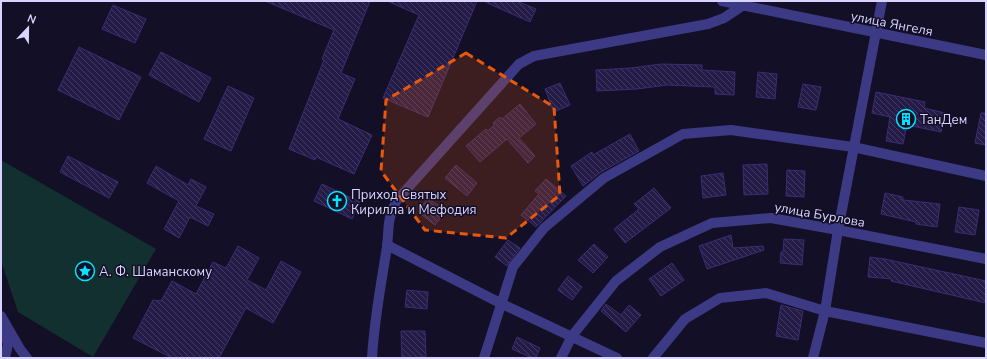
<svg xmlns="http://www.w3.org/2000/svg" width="987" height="359" font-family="'Nunito Sans',sans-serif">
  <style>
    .park { fill: #12302f }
    .building { fill: url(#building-back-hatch); stroke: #3b2d73 }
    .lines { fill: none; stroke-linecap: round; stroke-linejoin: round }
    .minor { stroke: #3d3a85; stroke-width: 10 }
    .marked { fill: #e8590c; fill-opacity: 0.2; stroke: #e8590c; stroke-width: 3; stroke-dasharray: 8 5; stroke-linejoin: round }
    .labels { text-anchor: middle; stroke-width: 3; stroke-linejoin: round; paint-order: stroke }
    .street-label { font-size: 13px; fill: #d9d4ff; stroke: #130f26 }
    .poi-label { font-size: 13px; fill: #d9d4ff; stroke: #130f26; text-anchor: start }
  </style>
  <defs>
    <pattern id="building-back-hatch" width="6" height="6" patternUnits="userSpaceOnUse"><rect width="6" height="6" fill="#241b47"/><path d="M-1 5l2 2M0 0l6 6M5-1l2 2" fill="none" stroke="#433b63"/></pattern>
  </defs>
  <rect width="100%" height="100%" fill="#130f26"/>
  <path class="park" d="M 1,160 L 156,249 L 93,357 L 18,312 L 1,261 Z"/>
  <g class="building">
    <path d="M 265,1 L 370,1 L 341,73 L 355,79 L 338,119 L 372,135 L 354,174 L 316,157 L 315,160 L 289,149 L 324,60 L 322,59 L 334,30 Z"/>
    <path d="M 387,1 L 477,1 L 428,117 L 383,98 L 419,15 Z"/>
    <path d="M 483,1 L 517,1 L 536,9 L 530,22 Z"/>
    <path d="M 113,5 L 146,19 L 135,43 L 102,29 Z"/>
    <path d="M 79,47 L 141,77 L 119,120 L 58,90 Z"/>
    <path d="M 161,52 L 211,78 L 199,102 L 149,75 Z"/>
    <path d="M 661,64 L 702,65 L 702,70 L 735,72 L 734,95 L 715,94 L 715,87 L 667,85 L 637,89 L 597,91 L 596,70 L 631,68 Z"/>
    <path d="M 758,72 L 777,74 L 775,99 L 756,97 Z"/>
    <path d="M 560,83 L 570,105 L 554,112 L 545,89 Z"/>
    <path d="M 803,84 L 821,87 L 816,110 L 798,107 Z"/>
    <path d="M 228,86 L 254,98 L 231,151 L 204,139 Z"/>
    <path d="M 876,92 L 925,102 L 924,108 L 945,113 L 941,132 L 907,125 L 903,144 L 886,141 L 890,117 L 872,113 Z"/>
    <path d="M 520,104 L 536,124 L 519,138 L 535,156 L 528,163 L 507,139 L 480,162 L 466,146 L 486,129 L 488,131 L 494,125 L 493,123 L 500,117 L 502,119 Z"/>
    <path d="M 981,113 L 986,113 L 986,145 L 975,143 Z"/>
    <path d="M 630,134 L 639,151 L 601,172 L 583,186 L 571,166 L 592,152 L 593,155 Z"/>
    <path d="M 68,156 L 118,182 L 109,198 L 60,172 Z"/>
    <path d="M 767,164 L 768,194 L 744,195 L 743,165 Z"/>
    <path d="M 456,165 L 477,183 L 467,196 L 445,178 Z"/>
    <path d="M 156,166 L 188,185 L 191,179 L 206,187 L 196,206 L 214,214 L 208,226 L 190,217 L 179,238 L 164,229 L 179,201 L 147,183 Z"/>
    <path d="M 787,170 L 805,171 L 804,197 L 786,196 Z"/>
    <path d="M 723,173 L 726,195 L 703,198 L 701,176 Z"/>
    <path d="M 546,179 L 566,196 L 536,227 L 521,215 L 539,194 L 535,191 Z"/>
    <path d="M 322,184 L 360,202 L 352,219 L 314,201 Z"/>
    <path d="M 654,188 L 671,208 L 625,243 L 614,229 L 639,209 L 634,204 Z"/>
    <path d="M 885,193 L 903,197 L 903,200 L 940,204 L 937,227 L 916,224 L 916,222 L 881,214 Z"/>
    <path d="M 428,198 L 446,211 L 435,225 L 418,212 Z"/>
    <path d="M 959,207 L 979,210 L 975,235 L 955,232 Z"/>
    <path d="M 731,235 L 733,248 L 763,246 L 764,250 L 707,269 L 699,246 Z"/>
    <path d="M 784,239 L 804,240 L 802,265 L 780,263 L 781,252 L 783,252 Z"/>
    <path d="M 508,240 L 520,248 L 507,266 L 495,257 Z"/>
    <path d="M 594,244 L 608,257 L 593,273 L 578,260 Z"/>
    <path d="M 238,246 L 259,258 L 247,280 L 266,290 L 281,261 L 301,272 L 273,323 L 246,308 L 219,358 L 172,358 L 133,338 L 153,300 L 161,301 L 172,281 L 196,294 L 213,262 L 226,268 Z"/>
    <path d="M 870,257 L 885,259 L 986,281 L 986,303 L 891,281 L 892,279 L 868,277 Z"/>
    <path d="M 672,263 L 684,280 L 661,296 L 649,279 Z"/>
    <path d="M 568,276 L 582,287 L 572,300 L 558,290 Z"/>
    <path d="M 407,290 L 428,292 L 427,309 L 405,307 Z"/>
    <path d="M 606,304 L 621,315 L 629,305 L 641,315 L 626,332 L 601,311 Z"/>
    <path d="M 781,305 L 803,311 L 798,340 L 776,336 Z"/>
    <path d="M 401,331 L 425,331 L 426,357 L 402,358 Z"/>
    <path d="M 517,337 L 540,348 L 536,358 L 532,358 L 512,349 Z"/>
  </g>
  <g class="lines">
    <g class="minor">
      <path d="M 722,1 L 986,55"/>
      <path d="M 387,245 L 502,304 L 617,358"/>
      <path d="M 1,316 L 20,349 L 27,358"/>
      <path d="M 3,327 L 8,344 L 5,358"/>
      <path d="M 372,358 C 374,321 381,284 387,247 C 389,229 387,217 397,200 L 519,64 L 534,56 L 708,24 L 724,18 L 742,6"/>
      <path d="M 484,358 L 513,267 L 544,228 L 604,178 L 683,134 L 731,130 L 853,147 L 986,176"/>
      <path d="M 561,358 L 572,336 L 616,281 L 660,247 L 712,223 L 771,218 L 838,230 L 986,259"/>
      <path d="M 653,358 L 685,319 L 720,298 L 766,293 L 825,311 L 986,343"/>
      <path d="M 813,358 L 825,311 L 838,230 L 882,1"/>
    </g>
  </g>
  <path class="marked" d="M 466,53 L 554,107 L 560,195 L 506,238 L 425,230 L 381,171 L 386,100 Z"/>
  <defs>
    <symbol id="building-ring" viewBox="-11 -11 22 22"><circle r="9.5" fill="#130f26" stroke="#00e5ff" stroke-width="1.5"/><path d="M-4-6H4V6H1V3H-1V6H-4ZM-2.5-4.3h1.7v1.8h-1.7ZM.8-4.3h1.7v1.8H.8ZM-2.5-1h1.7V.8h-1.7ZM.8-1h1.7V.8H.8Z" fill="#00e5ff"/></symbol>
    <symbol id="church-ring" viewBox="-11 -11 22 22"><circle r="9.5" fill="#130f26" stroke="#00e5ff" stroke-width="1.5"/><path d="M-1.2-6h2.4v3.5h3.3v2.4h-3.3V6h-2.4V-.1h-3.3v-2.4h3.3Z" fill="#00e5ff"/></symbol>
    <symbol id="sight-ring" viewBox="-11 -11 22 22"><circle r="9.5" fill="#130f26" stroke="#00e5ff" stroke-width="1.5"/><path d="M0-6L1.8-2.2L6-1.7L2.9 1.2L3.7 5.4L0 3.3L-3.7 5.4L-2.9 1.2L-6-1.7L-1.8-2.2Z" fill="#00e5ff"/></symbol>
  </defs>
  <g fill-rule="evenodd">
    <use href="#building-ring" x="895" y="108" width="22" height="22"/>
    <use href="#church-ring" x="326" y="190" width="22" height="22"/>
    <use href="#sight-ring" x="74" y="260" width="22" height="22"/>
  </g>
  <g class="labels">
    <g class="street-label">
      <text transform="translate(892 23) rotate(11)" y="5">улица Янгеля</text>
      <text transform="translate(820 214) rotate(10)" y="5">улица Бурлова</text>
    </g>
    <g class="poi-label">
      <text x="920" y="124">ТанДем</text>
      <text x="351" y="199">Приход Святых<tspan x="351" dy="15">Кирилла и Мефодия</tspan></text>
      <text x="99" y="276">А. Ф. Шаманскому</text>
    </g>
  </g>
  <rect width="987" height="359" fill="none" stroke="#d9d4ff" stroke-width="4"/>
  <g transform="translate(28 28) rotate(22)" stroke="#130f26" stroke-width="3" paint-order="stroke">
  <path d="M0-3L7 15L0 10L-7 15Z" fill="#d9d4ff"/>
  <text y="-6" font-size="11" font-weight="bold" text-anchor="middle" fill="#d9d4ff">N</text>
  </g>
</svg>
